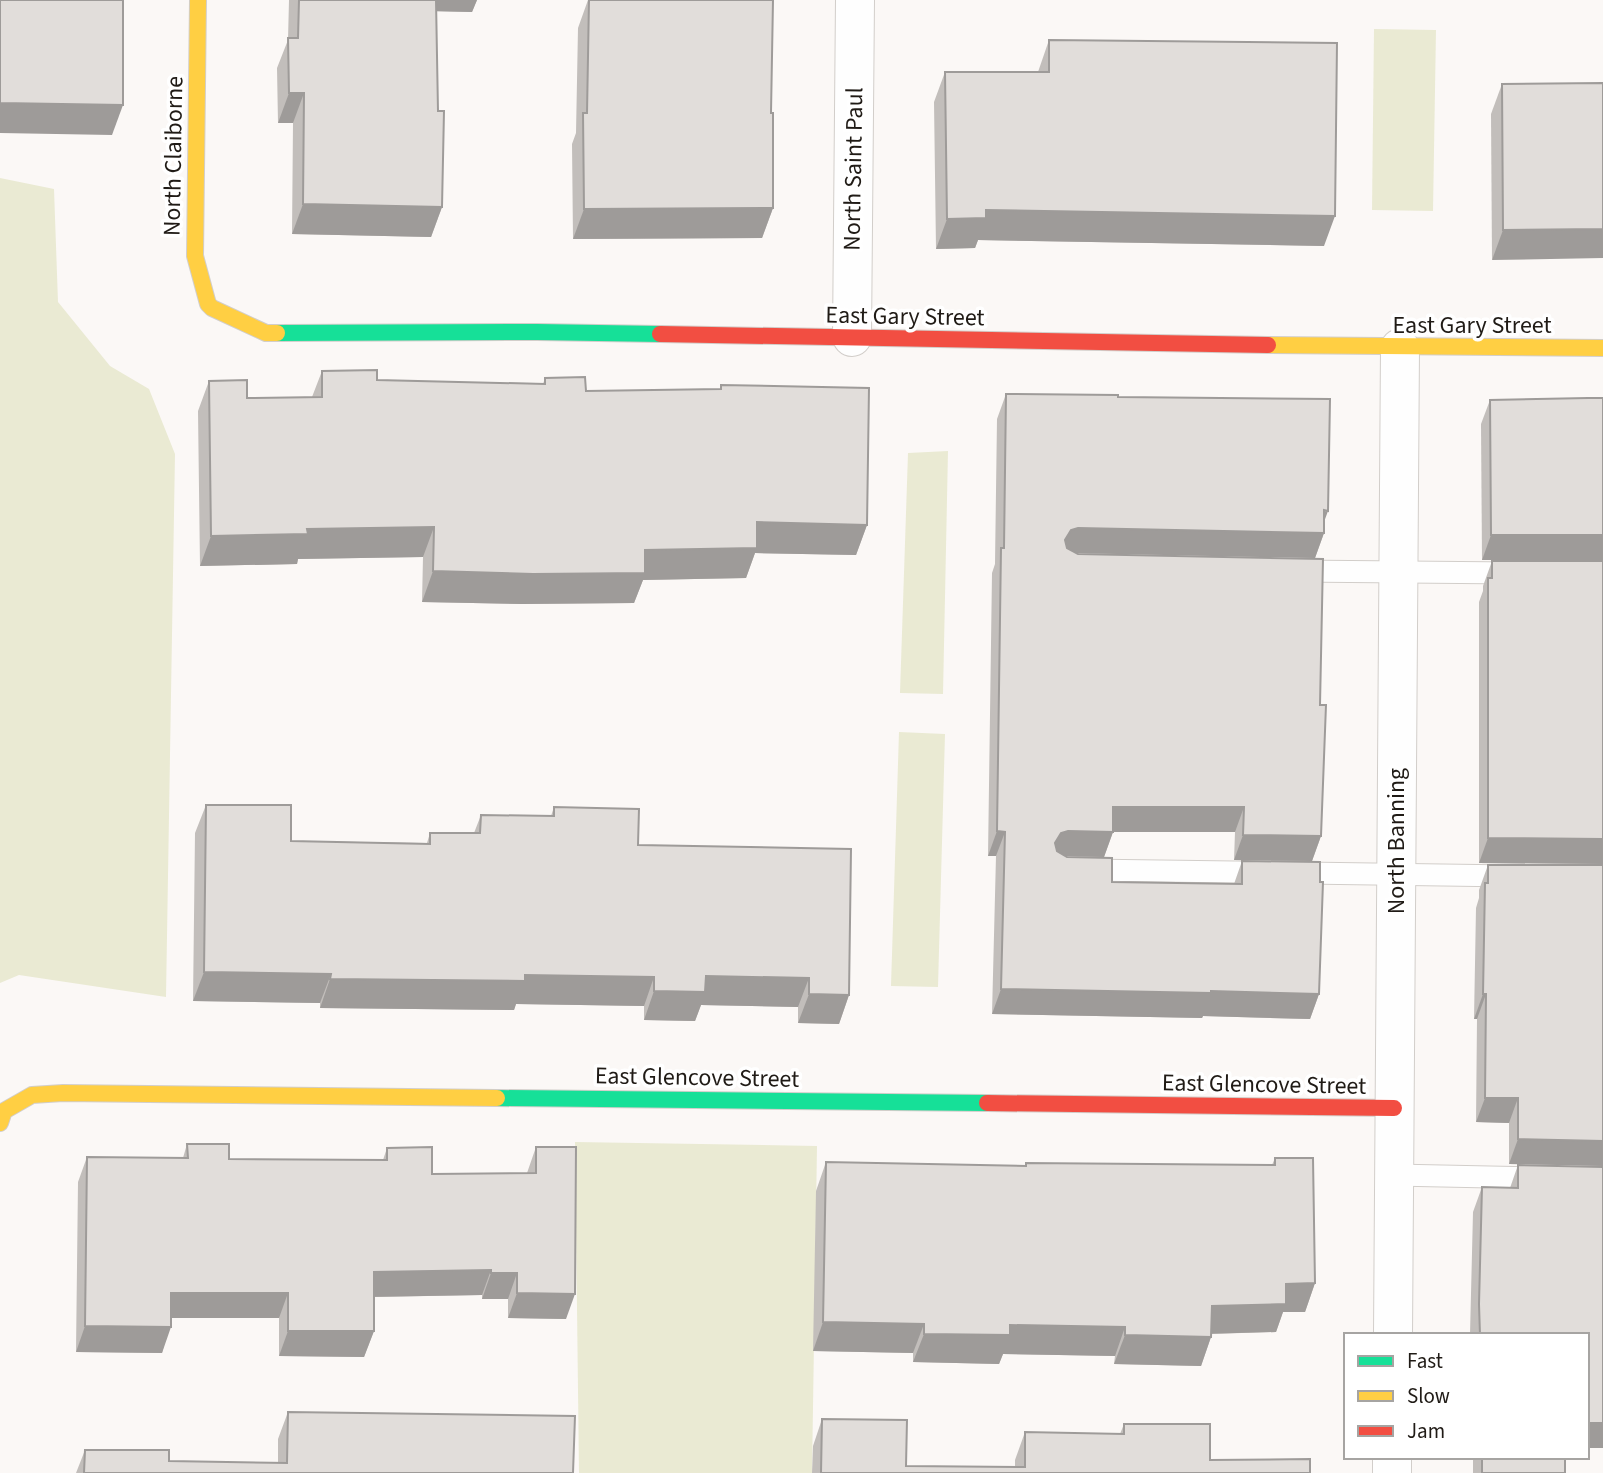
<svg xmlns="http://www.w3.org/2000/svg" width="1603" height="1473" font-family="'Source Sans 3',sans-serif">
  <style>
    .green { fill: #eaead3 }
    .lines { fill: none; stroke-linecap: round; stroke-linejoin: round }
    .lane-casing { stroke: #d2ceca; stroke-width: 23 }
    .street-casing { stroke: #d2ceca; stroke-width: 40 }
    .fast-casing { stroke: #d2ceca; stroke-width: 18 }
    .slow-casing { stroke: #d2ceca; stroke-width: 18 }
    .jam-casing { stroke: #d2ceca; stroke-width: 18 }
    .lane { stroke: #fefefe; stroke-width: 21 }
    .street { stroke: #fefefe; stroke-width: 38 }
    .fast { stroke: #16e098; stroke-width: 16 }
    .slow { stroke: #ffcf43; stroke-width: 16 }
    .jam { stroke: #f24e42; stroke-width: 16 }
    .wall { fill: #c2bebb }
    .shaded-wall { fill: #9e9b99 }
    .building { fill: #e1ddda; stroke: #9e9b99; stroke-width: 2 }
    .labels { text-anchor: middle; stroke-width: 7; stroke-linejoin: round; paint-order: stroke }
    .street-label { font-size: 24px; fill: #201b16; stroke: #fff }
  </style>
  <rect width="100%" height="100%" fill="#fbf8f6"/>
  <g class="green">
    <path d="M 1374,29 L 1436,30 L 1433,211 L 1372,210 Z"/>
    <path d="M 0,178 L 54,189 L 58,302 L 110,366 L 149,389 L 175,454 L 166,997 L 19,975 L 0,983 Z"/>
    <path d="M 948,451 L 943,694 L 900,693 L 908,453 Z"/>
    <path d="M 899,732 L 945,734 L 938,987 L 891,986 Z"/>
    <path d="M 575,1142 L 817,1146 L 812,1473 L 579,1473 Z"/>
  </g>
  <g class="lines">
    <defs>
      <g id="lane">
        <path d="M 1295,571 L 1515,573"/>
        <path d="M 1086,870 L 1512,876"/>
        <path d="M 1394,1175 L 1542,1178"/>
      </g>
      <g id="street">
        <path d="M 852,337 L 855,0"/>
        <path d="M 1393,1335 L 1400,348"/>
        <path d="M 1392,1473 L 1392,1457"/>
      </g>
      <g id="fast">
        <path d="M 277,333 L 537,332 L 660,334"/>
        <path d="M 497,1098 L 987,1103"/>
      </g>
      <g id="slow">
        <path d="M 198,0 L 195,256 L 208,304 L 212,308 L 266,333 L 277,333"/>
        <path d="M 1268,345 L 1603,348"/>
        <path d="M 0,1123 L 4,1111 L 32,1095 L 63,1093 L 497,1098"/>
      </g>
      <g id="jam">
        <path d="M 660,334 L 1268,345"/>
        <path d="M 987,1103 L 1394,1108"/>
      </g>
    </defs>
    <use href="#lane" class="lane-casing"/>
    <use href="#street" class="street-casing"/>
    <use href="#fast" class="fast-casing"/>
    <use href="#slow" class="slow-casing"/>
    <use href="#jam" class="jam-casing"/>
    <use href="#lane" class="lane"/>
    <use href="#street" class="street"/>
    <use href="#fast" class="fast"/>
    <use href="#slow" class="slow"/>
    <use href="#jam" class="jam"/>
  </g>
  <g class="wall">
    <path d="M 289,0 L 477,0 L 472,12 L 436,11 L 438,111 L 442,207 L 431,237 L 292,234 L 293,123 L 278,123 L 277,68 L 288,40 Z"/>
    <path d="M 588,0 L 773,0 L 771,113 L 773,208 L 762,238 L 573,239 L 572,144 L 576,133 L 578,28 Z"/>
    <path d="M 1049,40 L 1324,246 L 978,240 L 975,248 L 936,249 L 934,102 L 945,72 L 1038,72 Z"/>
    <path d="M 1603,83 L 1492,260 L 1491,114 L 1502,84 Z"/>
    <path d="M 322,371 L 377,380 L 543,384 L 545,378 L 586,391 L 720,389 L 721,385 L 867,525 L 856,555 L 755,553 L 746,578 L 643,580 L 634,603 L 522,604 L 422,602 L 423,557 L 298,559 L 297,564 L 200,566 L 198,411 L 209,381 L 247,398 L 312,397 Z"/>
    <path d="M 1006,394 L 1118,397 L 1324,522 L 1324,533 L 1315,558 L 1076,553 L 1320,705 L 1321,836 L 1312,861 L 1234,860 L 1235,832 L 1113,832 L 1104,857 L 1065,856 L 1112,882 L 1234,884 L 1242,861 L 1320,882 L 1319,994 L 1310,1019 L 1203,1016 L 1202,1018 L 992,1014 L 996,856 L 988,856 L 992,573 L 995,564 L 997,419 Z"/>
    <path d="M 1490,400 L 1603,560 L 1482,560 L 1481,424 Z"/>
    <path d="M 1492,561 L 1603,561 L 1603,864 L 1479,863 L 1479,602 L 1483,591 L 1483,586 Z"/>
    <path d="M 206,805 L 291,841 L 427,843 L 430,833 L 474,833 L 481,815 L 551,816 L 554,807 L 638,845 L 849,995 L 839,1024 L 798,1023 L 798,1007 L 701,1005 L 695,1021 L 644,1020 L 644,1006 L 516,1004 L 514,1010 L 320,1008 L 320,1003 L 193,1001 L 195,833 Z"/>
    <path d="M 1488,865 L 1603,865 L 1603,1166 L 1509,1164 L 1509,1123 L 1476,1122 L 1477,1019 L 1474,1019 L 1476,908 L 1479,898 L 1479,890 Z"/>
    <path d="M 187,1144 L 229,1159 L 383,1160 L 387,1148 L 432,1174 L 527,1173 L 536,1147 L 566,1319 L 508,1318 L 508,1299 L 482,1299 L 482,1295 L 374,1297 L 374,1331 L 364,1357 L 279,1356 L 279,1318 L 171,1318 L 162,1353 L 76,1352 L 78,1182 L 87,1157 L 183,1158 Z"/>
    <path d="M 1275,1158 L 1315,1283 L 1305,1312 L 1283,1312 L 1276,1332 L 1211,1334 L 1211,1337 L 1201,1366 L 1114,1364 L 1115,1356 L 1003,1354 L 999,1364 L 913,1362 L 913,1353 L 813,1351 L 816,1191 L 826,1162 L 1025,1166 L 1026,1163 L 1272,1165 Z"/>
    <path d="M 1518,1165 L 1603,1167 L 1603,1448 L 1587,1448 L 1587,1335 L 1470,1335 L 1473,1212 L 1482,1187 L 1510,1188 Z"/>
    <path d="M 288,1412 L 573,1473 L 76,1473 L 85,1450 L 169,1461 L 278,1463 L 278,1439 Z"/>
    <path d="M 822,1419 L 906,1466 L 1015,1467 L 1015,1460 L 1025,1432 L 1120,1434 L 1124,1424 L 1210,1460 L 1310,1473 L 812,1473 L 813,1446 Z"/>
    <rect x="1473" y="1457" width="92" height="16"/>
  </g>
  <g class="shaded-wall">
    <path d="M 428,0 L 477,0 L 472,12 L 424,11 Z"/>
    <path d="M 289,93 L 304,93 L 293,123 L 278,123 Z"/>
    <path d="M 0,103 L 123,105 L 112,135 L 0,133 Z"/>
    <path d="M 303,204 L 442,207 L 431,237 L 292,234 Z"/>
    <path d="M 773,208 L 762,238 L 573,239 L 584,209 Z"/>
    <path d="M 986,210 L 1335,216 L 1324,246 L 978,240 L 975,248 L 936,249 L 947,219 Z"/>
    <path d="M 1603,229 L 1603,258 L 1492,260 L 1503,230 Z"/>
    <path d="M 1328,511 L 1320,533 L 1324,533 L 1315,558 L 1069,553 L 1062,555 L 1065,540 L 1071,530 L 1078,528 Z"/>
    <path d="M 757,522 L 867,525 L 856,555 L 755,553 L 746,578 L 643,580 L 634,603 L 522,604 L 422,602 L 433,571 L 645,550 Z"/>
    <path d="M 434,527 L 423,557 L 298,559 L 297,564 L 200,566 L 211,536 L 307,529 Z"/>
    <path d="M 1491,535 L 1603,535 L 1603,560 L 1482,560 Z"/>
    <path d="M 1113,807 L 1244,807 L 1235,832 L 1106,832 L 1113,832 L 1104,857 L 1059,856 L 1055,843 L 1061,833 Z"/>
    <path d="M 997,831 L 1005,832 L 996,856 L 988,856 Z"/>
    <path d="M 1243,835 L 1321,836 L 1312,861 L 1234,860 Z"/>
    <path d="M 1488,838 L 1603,839 L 1603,864 L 1479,863 Z"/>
    <path d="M 204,972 L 331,974 L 320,1003 L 193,1001 Z"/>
    <path d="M 525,975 L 654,977 L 644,1006 L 516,1004 L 514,1010 L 320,1008 L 330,979 Z"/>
    <path d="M 706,976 L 809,978 L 798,1007 L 701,1005 L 695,1021 L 644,1020 L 654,991 Z"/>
    <path d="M 1001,989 L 1211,991 L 1319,994 L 1310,1019 L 1203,1016 L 1202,1018 L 992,1014 Z"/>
    <path d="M 809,994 L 849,995 L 839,1024 L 798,1023 Z"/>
    <path d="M 1483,994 L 1486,994 L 1477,1019 L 1474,1019 Z"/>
    <path d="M 1485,1098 L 1518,1098 L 1509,1123 L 1476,1122 Z"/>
    <path d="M 1518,1139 L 1603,1141 L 1603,1166 L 1509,1164 Z"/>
    <path d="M 491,1270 L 482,1295 L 365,1297 L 374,1272 Z"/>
    <path d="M 491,1273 L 517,1273 L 508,1299 L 482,1299 Z"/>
    <path d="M 1315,1283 L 1305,1312 L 1283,1312 L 1276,1332 L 1201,1334 L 1212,1306 L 1286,1284 Z"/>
    <path d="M 171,1293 L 288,1293 L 279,1318 L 162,1318 Z"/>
    <path d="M 517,1293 L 575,1294 L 566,1319 L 508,1318 Z"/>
    <path d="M 823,1322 L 924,1324 L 913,1353 L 813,1351 Z"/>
    <path d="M 1010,1325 L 1125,1327 L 1115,1356 L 1003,1354 L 999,1364 L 913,1362 L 924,1334 Z"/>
    <path d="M 85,1326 L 171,1327 L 162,1353 L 76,1352 Z"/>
    <path d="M 288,1331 L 374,1331 L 364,1357 L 279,1356 Z"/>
    <path d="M 1125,1335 L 1211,1337 L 1201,1366 L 1114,1364 Z"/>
    <rect x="1587" y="1423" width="16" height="25"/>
  </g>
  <g class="building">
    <path d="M 0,0 L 123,0 L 123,105 L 0,103 Z"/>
    <path d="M 299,0 L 436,0 L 438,111 L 444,111 L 442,207 L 303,204 L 304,93 L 289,93 L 288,38 L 298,38 Z"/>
    <path d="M 589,0 L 773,0 L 771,113 L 773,113 L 773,208 L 584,209 L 583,113 L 587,113 Z"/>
    <path d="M 1049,40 L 1337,43 L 1335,216 L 986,210 L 986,218 L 947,219 L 945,72 L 1049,72 Z"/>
    <path d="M 1603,83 L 1603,229 L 1503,230 L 1502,84 Z"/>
    <path d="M 377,370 L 377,380 L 545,384 L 545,378 L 585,377 L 586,391 L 721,389 L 721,385 L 869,388 L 867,525 L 757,522 L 757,548 L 645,550 L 645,573 L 533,574 L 433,571 L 434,527 L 307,529 L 308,534 L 211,536 L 209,381 L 247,380 L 247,398 L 322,397 L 322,371 Z"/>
    <path d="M 1006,394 L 1118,395 L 1118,397 L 1330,399 L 1328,511 L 1324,510 L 1324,533 L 1078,528 L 1071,530 L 1065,540 L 1067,548 L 1078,554 L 1323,559 L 1320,705 L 1326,705 L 1321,836 L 1243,835 L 1244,807 L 1113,807 L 1113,832 L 1068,831 L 1061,833 L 1055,843 L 1057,851 L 1067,857 L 1112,858 L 1112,882 L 1242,884 L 1242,861 L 1320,862 L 1320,882 L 1323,882 L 1319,994 L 1211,991 L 1211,993 L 1001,989 L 1005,832 L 997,831 L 1001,548 L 1004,548 Z"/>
    <path d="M 1588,398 L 1603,398 L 1603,535 L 1491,535 L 1490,400 Z"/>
    <path d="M 1492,561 L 1603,561 L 1603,839 L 1488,838 L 1488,578 L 1492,578 Z"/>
    <path d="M 206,805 L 291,805 L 291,841 L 430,844 L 430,833 L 480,833 L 481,815 L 554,816 L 554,807 L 639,809 L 638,845 L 851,849 L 849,995 L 809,994 L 809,978 L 706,976 L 705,992 L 654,991 L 654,977 L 525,975 L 525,981 L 330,979 L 331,974 L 204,972 Z"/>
    <path d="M 1488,865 L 1603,865 L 1603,1141 L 1518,1139 L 1518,1098 L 1485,1098 L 1486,994 L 1483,994 L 1485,883 L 1488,883 Z"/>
    <path d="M 187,1144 L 229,1144 L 229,1159 L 387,1160 L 387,1148 L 432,1147 L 432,1174 L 536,1173 L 536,1147 L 576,1147 L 575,1294 L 517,1293 L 517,1273 L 491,1273 L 491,1270 L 374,1272 L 374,1331 L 288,1331 L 288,1293 L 171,1293 L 171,1327 L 85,1326 L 87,1157 L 188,1158 Z"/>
    <path d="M 1275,1158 L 1313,1158 L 1315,1283 L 1286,1284 L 1286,1304 L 1212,1306 L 1211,1337 L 1125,1335 L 1125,1327 L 1010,1325 L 1010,1335 L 924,1334 L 924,1324 L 823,1322 L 826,1162 L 1026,1166 L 1026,1163 L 1275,1165 Z"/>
    <path d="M 1518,1165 L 1603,1167 L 1603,1423 L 1587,1423 L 1587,1335 L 1480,1335 L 1479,1304 L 1482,1187 L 1518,1188 Z"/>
    <path d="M 288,1412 L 575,1416 L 573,1473 L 84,1473 L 85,1450 L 169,1450 L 169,1461 L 287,1463 Z"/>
    <path d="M 822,1419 L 907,1420 L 906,1466 L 1025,1467 L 1025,1432 L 1124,1434 L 1124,1424 L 1210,1424 L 1210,1460 L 1310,1459 L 1310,1473 L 821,1473 Z"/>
    <rect x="1482" y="1457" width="83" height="16"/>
  </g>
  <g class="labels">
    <g class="street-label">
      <text transform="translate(173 156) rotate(-89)" y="8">North Claiborne</text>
      <text transform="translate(853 169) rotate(-89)" y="8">North Saint Paul</text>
      <text transform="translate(905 316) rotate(1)" y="8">East Gary Street</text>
      <text x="1472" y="333">East Gary Street</text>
      <text transform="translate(1396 841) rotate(-90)" y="8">North Banning</text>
      <text transform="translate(697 1077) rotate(1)" y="8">East Glencove Street</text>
      <text transform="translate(1264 1084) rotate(1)" y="8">East Glencove Street</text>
    </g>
  </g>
  <rect x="1344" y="1333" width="245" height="126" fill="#ffffff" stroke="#a6a4a2" stroke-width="2"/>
  <rect x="1358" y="1356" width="35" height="10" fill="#16e098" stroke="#a6a4a2" stroke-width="2"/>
  <text x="1407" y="1368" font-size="21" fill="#201b16">Fast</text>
  <rect x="1358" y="1391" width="35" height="10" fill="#ffcf43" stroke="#a6a4a2" stroke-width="2"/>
  <text x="1407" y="1403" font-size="21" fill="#201b16">Slow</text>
  <rect x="1358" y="1426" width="35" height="10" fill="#f24e42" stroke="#a6a4a2" stroke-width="2"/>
  <text x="1407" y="1438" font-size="21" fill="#201b16">Jam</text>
</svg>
